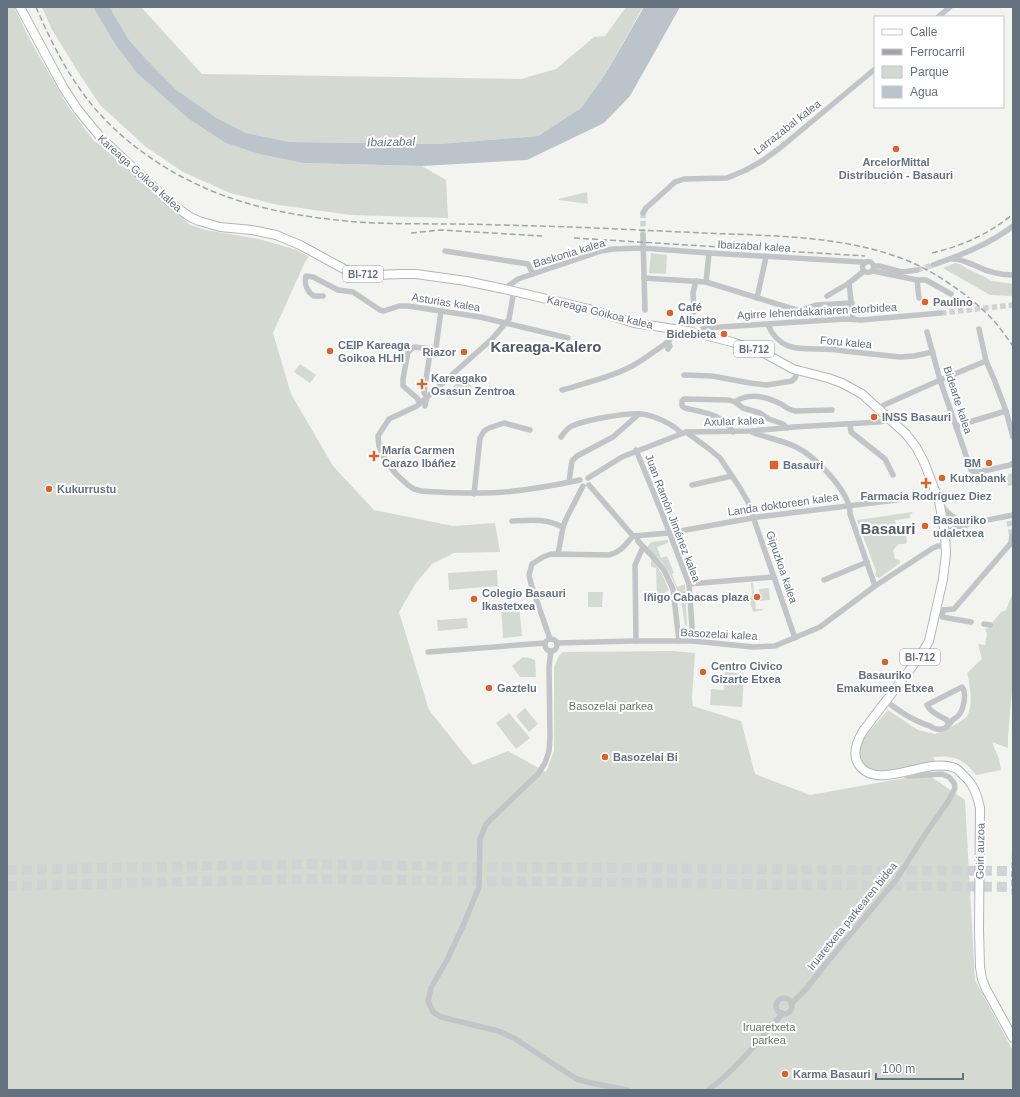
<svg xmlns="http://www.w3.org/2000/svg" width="1020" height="1097" font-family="Helvetica,sans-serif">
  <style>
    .green { fill: #d4dad1 }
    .water { fill: #bac4ca }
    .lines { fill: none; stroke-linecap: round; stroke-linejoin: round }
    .street-tunnel { stroke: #cfd3d4; stroke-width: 5.5; stroke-dasharray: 5.5 3; stroke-linecap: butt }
    .highway-tunnel { stroke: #cfd3d4; stroke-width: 10; stroke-dasharray: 10 5; stroke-linecap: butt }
    .primary-casing { stroke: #b2b6b9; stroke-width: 10 }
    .street { stroke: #c2c4c8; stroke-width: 5.5 }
    .primary { stroke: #fff; stroke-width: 8 }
    .rail { stroke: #a0a5aa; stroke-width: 1.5; stroke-dasharray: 6 3; stroke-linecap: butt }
    .poi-dot { fill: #db6229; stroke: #fff; stroke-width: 1.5 }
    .labels { text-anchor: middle; stroke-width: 4; stroke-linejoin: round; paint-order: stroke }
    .shield { fill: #fff; stroke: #929ca5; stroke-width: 1 }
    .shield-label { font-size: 10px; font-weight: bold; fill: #64717f }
    .street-label { font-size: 11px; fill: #64717f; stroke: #fff }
    .poi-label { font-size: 11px; font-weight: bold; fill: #64717f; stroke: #fff; text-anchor: start }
    .park-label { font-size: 11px; fill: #657762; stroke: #fff }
    .water-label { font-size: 12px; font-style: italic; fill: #647984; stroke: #fff }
    .district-label { font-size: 15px; font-weight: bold; fill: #515a65; stroke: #fff }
  </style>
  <rect width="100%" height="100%" fill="#f3f4f0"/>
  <g class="green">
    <path d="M 7,7 L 14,7 L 30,40 L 69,108 L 94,141 L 105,147 L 120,164 L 153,190 L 190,225 L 206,230 L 259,239 L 297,250 L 309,257 L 305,262 L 273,333 L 291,394 L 333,466 L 374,510 L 453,526 L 495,523 L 500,552 L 454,553 L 432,564 L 416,583 L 399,612 L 429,710 L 473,765 L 508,751 L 546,772 L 554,751 L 554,667 L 559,656 L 563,652 L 673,651 L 695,653 L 692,698 L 693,706 L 741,721 L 755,774 L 810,795 L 927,774 L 965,800 L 975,980 L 1013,1051 L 1013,1090 L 7,1090 Z"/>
    <path d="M 42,7 L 93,7 L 113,41 L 226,143 L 259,154 L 303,163 L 422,166 L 446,180 L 448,218 L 351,215 L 278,205 L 230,193 L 183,172 L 146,147 L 100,105 L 80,75 L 51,28 Z"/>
    <path d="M 111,7 L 141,7 L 202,74 L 521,79 L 556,69 L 594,37 L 605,36 L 626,7 L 643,7 L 606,73 L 581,108 L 538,136 L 439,144 L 290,142 L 246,133 L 215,117 L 173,90 L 129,40 L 113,13 Z"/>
    <path d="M 587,192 L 588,204 L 559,200 L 559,199 Z"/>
    <path d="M 651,253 L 667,255 L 666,274 L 649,273 Z"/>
    <path d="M 955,263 L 960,264 L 966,268 L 985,277 L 992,281 L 1013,284 L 1013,296 L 990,295 L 943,268 Z"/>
    <path d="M 300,364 L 316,375 L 310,383 L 294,372 Z"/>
    <path d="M 463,378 L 473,388 L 460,392 L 454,396 L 449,390 Z"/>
    <path d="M 1013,473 L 1013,485 L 1008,486 L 1006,475 Z"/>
    <path d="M 913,512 L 910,515 L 910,518 L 895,520 L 897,535 L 906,533 L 907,543 L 905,544 L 899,544 L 893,550 L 895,559 L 900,560 L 900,563 L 879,578 L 875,576 L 876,571 L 857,520 Z"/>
    <path d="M 666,540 L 668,540 L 668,543 L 657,547 L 661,558 L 667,556 L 674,573 L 672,574 L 677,587 L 685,584 L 687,625 L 685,625 C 682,600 675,576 657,557 C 654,554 651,552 648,549 L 648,546 L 651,542 Z"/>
    <path d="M 651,557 L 662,574 L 669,590 L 657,597 L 656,568 L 651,567 Z"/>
    <path d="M 497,570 L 498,586 L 449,590 L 448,573 Z"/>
    <path d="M 751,583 L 753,583 L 756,609 L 762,609 L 764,610 L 753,612 L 749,598 L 752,596 Z"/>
    <path d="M 769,588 L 770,600 L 760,601 L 759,589 Z"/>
    <path d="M 588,592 L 603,592 L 602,607 L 588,607 Z"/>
    <path d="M 1013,592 L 1013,679 L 1008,737 L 1008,748 L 992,742 L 999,759 L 1001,770 L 976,775 C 963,758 953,755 933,757 L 937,765 L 905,771 L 871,772 L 859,759 L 858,750 L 861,741 L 888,710 L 918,730 L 935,734 C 946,729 958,725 966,717 C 974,708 970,684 967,673 L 982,659 L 978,644 L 985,645 L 987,634 L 985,629 L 988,628 L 1001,612 L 1006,610 Z"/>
    <path d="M 519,603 L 522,636 L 503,638 L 501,604 Z"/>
    <path d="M 467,618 L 468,628 L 438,631 L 437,620 Z"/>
    <path d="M 523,657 L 530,658 L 535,660 L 536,677 L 520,677 L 512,666 Z"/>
    <path d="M 725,672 L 744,674 L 742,707 L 710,705 L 711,689 L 724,690 Z"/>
    <path d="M 525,708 L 538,724 L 529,732 L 516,716 Z"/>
    <path d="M 509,713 L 530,738 L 516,749 L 496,723 Z"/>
  </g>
  <path class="water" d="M 93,7 L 111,7 L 113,13 L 129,40 L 145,58 L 175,89 L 215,117 L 246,133 L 290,142 L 439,144 L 538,136 L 581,108 L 606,73 L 644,7 L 680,7 L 630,96 L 604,123 L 527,160 L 422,166 L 303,163 L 259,154 L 226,143 L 189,119 L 137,73 L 113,41 Z"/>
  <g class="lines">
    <g class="street-tunnel">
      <path d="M 643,235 L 643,213"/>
      <path d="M 917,270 L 933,265"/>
      <path d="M 941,313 L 1013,305"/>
      <path d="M 1009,521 L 1012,536"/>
    </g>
    <g class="highway-tunnel">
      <path d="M 7,870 L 310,864 L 463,867 L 1013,871"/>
      <path d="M 7,886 L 308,879 L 1013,887"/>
    </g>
    <defs>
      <path id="primary" d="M 20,7 L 63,87 L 78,110 L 102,139 L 171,203 L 190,217 L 199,221 L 220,227 L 252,230 L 276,235 L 300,245 L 344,269 L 352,272 L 376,275 L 402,274 L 416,274 L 466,281 L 504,289 L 589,309 L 634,323 L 688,331 L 732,342 L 762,352 L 793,369 L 828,378 L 842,383 L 862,394 L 906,434 L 916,447 L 924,462 L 939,501 L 945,533 L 946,554 L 943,579 L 929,641 L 921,655 L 863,731 C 857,741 851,754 859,765 C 878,792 928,756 955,768 C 958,769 960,772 962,774 C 973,783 977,794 980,808 L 979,929 L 980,967 L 982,979 L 986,989 L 1013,1038"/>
    </defs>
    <use href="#primary" class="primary-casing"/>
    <g class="street">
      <path d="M 938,17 L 950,7"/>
      <path d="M 643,213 L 646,208 L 654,201 L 675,182 L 684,179 L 727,178 L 746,170 L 762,161 L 780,148 L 875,69"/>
      <path d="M 643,235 L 645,310"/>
      <path d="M 445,251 L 528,264 L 533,274"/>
      <path d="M 952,259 C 961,258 968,263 976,266 C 988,272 1000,275 1013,275"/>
      <circle cx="868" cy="267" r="5.5"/>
      <path d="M 933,265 C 961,255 990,244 1013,226"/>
      <path d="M 874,266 L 879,266 L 902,272 L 917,270"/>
      <path d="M 873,271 L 917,280 L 919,298"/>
      <path d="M 644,278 L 706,282 L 800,311 L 816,305 L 852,303"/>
      <path d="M 917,280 L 926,280 L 951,294"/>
      <path d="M 706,282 L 709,253"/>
      <path d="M 849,283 L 853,319"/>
      <path d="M 504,289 L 518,279 L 601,251 L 613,249 L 643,248 L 709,253 L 862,262 L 865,263"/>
      <path d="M 514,291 L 509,319 L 492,339 L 417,406 L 389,419 L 378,436 L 379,446 L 385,460 L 396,474 L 408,485 L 414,489 L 421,491 C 439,492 456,493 474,493 C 508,494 547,487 580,480"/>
      <path d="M 323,296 L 314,296 C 307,292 304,284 306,276 L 313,277 L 338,290 L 353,292 L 380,310 L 384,311 L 399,306 L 408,306 L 480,317 L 568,338"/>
      <path d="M 827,296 L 849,283 L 864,271"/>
      <path d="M 757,298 L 766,257"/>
      <path d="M 694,312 L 693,293 L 696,281"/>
      <path d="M 768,325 C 783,360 815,344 844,351 L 900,357 L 914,356 L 933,352"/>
      <path d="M 979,329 L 986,361 L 994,379 L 1006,411 L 1013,437"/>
      <path d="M 927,332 L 940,380 L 971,470 L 974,472 L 979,472 L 1010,465 L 1013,463"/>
      <path d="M 697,333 L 701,330 L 705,328 L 846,319 L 861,320 L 941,313"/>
      <path d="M 668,349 L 670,346 L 668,342"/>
      <path d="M 684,375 L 712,376 L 750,383 L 767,385 L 792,381 L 795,378 L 798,371"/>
      <path d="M 562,390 C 586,383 612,377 634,365 C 641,361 648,356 655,351 C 664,345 673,340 675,329"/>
      <path d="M 735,402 C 749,392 767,397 781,404 C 786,407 789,410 795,411 L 832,410"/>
      <path d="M 420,403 L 417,398 L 403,386 L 403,379 L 408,352 L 414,347 L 431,349 L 436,347 L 441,311"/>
      <path d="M 425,406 L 427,397 L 424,393 L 430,353"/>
      <path d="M 879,409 L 884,405 L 940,380 L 986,361"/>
      <path d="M 850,424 L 851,432 L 885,459 L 893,475"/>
      <path d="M 956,426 L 1006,411"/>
      <path d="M 686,432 L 708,448 L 720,458 L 740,488 L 748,502 L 795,638"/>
      <path d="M 733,432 C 724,414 702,412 685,408 L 682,406 L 682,401 L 684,399 L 729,400 L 735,402 L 743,408 L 760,413 L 769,419 L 783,424 L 787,428"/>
      <path d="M 752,432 C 766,438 782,440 796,447 C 815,456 842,485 849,505 C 850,508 850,511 850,514 L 875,586"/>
      <path d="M 561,437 C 564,433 567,428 572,426 C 585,420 628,412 642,414 C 653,415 675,425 681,433"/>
      <path d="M 636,450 L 662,513 L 689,584 L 693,641"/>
      <path d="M 588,478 L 622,457 L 686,432 L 751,431 L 794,427 L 879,422 L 890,419"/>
      <path d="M 569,482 L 572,461 L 577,456 L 613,437 L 639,414"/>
      <path d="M 589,485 L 633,536"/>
      <path d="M 692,485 L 732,476"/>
      <path d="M 474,494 L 480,438 L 484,431 L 489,428 L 504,423 L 530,430"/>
      <path d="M 941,504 C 948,515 957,522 971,522"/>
      <path d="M 512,521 C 531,520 544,518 563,527"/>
      <path d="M 945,533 C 965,522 991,520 1013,515"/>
      <path d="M 633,536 L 669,533 L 758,517 L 937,495"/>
      <path d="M 637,536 L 638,541 L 653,557 L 664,570 L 673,589 L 679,641"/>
      <path d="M 558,554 L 563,527 L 566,519 L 583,486"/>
      <path d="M 824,580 L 867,562"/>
      <path d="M 689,584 L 774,577"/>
      <path d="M 937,610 L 943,610 L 954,609 L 1011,543 L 1012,536"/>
      <path d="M 943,610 L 942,617 L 971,622"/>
      <path d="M 984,624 L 990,625"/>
      <circle cx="551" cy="645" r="6"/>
      <path d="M 550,639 L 531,584 L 529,575 L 532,564 L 543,557 L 551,554 L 609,555 C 621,552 625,545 633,536"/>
      <path d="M 636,641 L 635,565 L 643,547"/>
      <path d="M 557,643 L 633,641 L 693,641 L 753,647 L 775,646 L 820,627 L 875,586 L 933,548 L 938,546 L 946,546"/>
      <path d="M 551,651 L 549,666 L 550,737 L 549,751 L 545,763 L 538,774 L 486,824 L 480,839 L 479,887 L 463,926 L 447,960 L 431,988 L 428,1001 L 433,1012 L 441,1017 L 498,1031 L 514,1038 L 561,1069 L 577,1079 L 591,1083 L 628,1090"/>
      <path d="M 428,652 L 545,643"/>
      <path d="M 886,701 C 900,712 913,721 930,726 C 933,728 938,730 942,729 C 947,729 948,725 951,722 C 953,719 956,718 958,716 C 964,710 967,692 962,687 L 927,705 C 931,713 940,716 947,720 L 948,725"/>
      <circle cx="784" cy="1006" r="8"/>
      <path d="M 791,1004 L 807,988 L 824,966 L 896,880 L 926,833 L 949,800 L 955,788 L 954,783 L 949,777 L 942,774 L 908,776 L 905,775 L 905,771"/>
      <path d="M 708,1090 C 733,1073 757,1042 778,1019 L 782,1013"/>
    </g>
    <use href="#primary" class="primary"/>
    <g class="rail">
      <path d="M 36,7 C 49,37 63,66 82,92 C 97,113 116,132 137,148 C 204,199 275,215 357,222 C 404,225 450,223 496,225 C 566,226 635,230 704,233 C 772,236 842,235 906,260 C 936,272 972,297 994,321 C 1001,329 1007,338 1013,346"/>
      <path d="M 411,233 L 441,230 L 542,236"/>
      <path d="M 574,238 L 865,256"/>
      <path d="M 932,253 C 962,246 989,234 1013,214"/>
      <path d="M 1013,844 L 1012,876 L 1013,909"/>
    </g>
  </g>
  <g class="poi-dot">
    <circle cx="896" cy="149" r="4"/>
    <circle cx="925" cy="302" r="4"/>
    <circle cx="670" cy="313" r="4"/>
    <circle cx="724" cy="334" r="4"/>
    <circle cx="330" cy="351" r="4"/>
    <circle cx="464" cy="352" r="4"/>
    <path d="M420 378h4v4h4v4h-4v4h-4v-4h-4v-4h4z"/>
    <circle cx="874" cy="417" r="4"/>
    <path d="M372 450h4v4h4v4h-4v4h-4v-4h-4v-4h4z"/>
    <circle cx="989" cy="463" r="4"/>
    <rect x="769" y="460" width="10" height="10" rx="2"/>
    <circle cx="942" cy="478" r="4"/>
    <path d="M924 477h4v4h4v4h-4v4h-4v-4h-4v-4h4z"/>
    <circle cx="49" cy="489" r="4"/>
    <circle cx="925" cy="526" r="4"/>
    <circle cx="757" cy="597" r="4"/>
    <circle cx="474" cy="599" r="4"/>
    <circle cx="885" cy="662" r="4"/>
    <circle cx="703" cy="672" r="4"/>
    <circle cx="489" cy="688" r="4"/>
    <circle cx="605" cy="757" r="4"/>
    <circle cx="785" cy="1074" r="4"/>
  </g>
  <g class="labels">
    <g class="shield">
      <rect x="343" y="266" width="40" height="16" rx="3"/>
      <rect x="734" y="341" width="40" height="16" rx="3"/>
      <rect x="900" y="649" width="40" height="16" rx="3"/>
    </g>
    <g class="shield-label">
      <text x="363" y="278">BI-712</text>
      <text x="754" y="353">BI-712</text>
      <text x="920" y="661">BI-712</text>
    </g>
    <g class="street-label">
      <text transform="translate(787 127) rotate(-38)" y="4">Larrazabal kalea</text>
      <text transform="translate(140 173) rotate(42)" y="4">Kareaga Goikoa kalea</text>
      <text transform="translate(754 246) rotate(3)" y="4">Ibaizabal kalea</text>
      <text transform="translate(569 253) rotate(-17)" y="4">Baskonia kalea</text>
      <text transform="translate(446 302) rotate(9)" y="4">Asturias kalea</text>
      <text transform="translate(817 311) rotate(-3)" y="4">Agirre lehendakariaren etorbidea</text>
      <text transform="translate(600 312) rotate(14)" y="4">Kareaga Goikoa kalea</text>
      <text transform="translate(846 342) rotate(5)" y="4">Foru kalea</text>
      <text transform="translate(958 400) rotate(72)" y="4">Bidearte kalea</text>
      <text transform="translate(734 421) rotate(-2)" y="4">Axular kalea</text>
      <text transform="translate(783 504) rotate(-8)" y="4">Landa doktoreen kalea</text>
      <text transform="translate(673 518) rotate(69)" y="4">Juan Ramón Jiménez kalea</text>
      <text transform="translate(782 567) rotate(71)" y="4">Gipuzkoa kalea</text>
      <text transform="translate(719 634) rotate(3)" y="4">Basozelai kalea</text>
      <text transform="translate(980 851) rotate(-89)" y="4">Goiri auzoa</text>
      <text transform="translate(852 916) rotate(-51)" y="4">Iruaretxeta parkearen bidea</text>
    </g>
    <g class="poi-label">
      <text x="896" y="166" text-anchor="middle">ArcelorMittal<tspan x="896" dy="13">Distribución - Basauri</tspan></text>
      <text x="933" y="306">Paulino</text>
      <text x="678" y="311">Café<tspan x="678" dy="13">Alberto</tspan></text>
      <text x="716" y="338" text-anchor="end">Bidebieta</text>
      <text x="338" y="349">CEIP Kareaga<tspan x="338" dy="13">Goikoa HLHI</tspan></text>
      <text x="456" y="356" text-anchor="end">Riazor</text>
      <text x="431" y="382">Kareagako<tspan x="431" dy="13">Osasun Zentroa</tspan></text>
      <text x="882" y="421">INSS Basauri</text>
      <text x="382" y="454">María Carmen<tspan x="382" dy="13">Carazo Ibáñez</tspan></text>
      <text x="981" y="467" text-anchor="end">BM</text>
      <text x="783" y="469">Basauri</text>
      <text x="950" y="482">Kutxabank</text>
      <text x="57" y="493">Kukurrustu</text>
      <text x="926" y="500" text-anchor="middle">Farmacia Rodríguez Diez</text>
      <text x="933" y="524">Basauriko<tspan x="933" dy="13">udaletxea</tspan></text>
      <text x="482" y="597">Colegio Basauri<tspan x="482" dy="13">Ikastetxea</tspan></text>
      <text x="749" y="601" text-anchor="end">Iñigo Cabacas plaza</text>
      <text x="711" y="670">Centro Civico<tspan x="711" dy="13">Gizarte Etxea</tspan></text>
      <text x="885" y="679" text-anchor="middle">Basauriko<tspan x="885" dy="13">Emakumeen Etxea</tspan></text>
      <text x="497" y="692">Gaztelu</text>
      <text x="613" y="761">Basozelai Bi</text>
      <text x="793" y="1078">Karma Basauri</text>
    </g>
    <g class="park-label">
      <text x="611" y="710">Basozelai parkea</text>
      <text x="769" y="1031">Iruaretxeta<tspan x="769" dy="13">parkea</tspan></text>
    </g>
    <g class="water-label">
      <text transform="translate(391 142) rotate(-1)" y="4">Ibaizabal</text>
    </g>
    <g class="district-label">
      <text x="546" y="352">Kareaga-Kalero</text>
      <text x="888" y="534">Basauri</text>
    </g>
  </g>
  <rect width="1020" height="1097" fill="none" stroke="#64717f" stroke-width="16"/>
  <rect x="874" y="16" width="130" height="92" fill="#ffffff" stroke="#c1c6cc"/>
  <rect x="882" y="29" width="20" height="6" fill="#ffffff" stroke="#c1c6cc"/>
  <text x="910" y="36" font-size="12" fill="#64717f">Calle</text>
  <rect x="882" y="49" width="20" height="6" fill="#a0a5aa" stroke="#c1c6cc"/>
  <text x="910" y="56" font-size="12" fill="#64717f">Ferrocarril</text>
  <rect x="882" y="66" width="20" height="12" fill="#d4dad1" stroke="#c1c6cc"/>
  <text x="910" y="76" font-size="12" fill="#64717f">Parque</text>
  <rect x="882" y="86" width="20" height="12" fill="#bac4ca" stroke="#c1c6cc"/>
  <text x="910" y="96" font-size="12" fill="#64717f">Agua</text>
  <path d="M876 1073v6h87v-6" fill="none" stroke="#64717f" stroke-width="2"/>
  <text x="882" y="1073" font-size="12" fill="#64717f" stroke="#ffffff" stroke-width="3" paint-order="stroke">100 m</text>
</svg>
